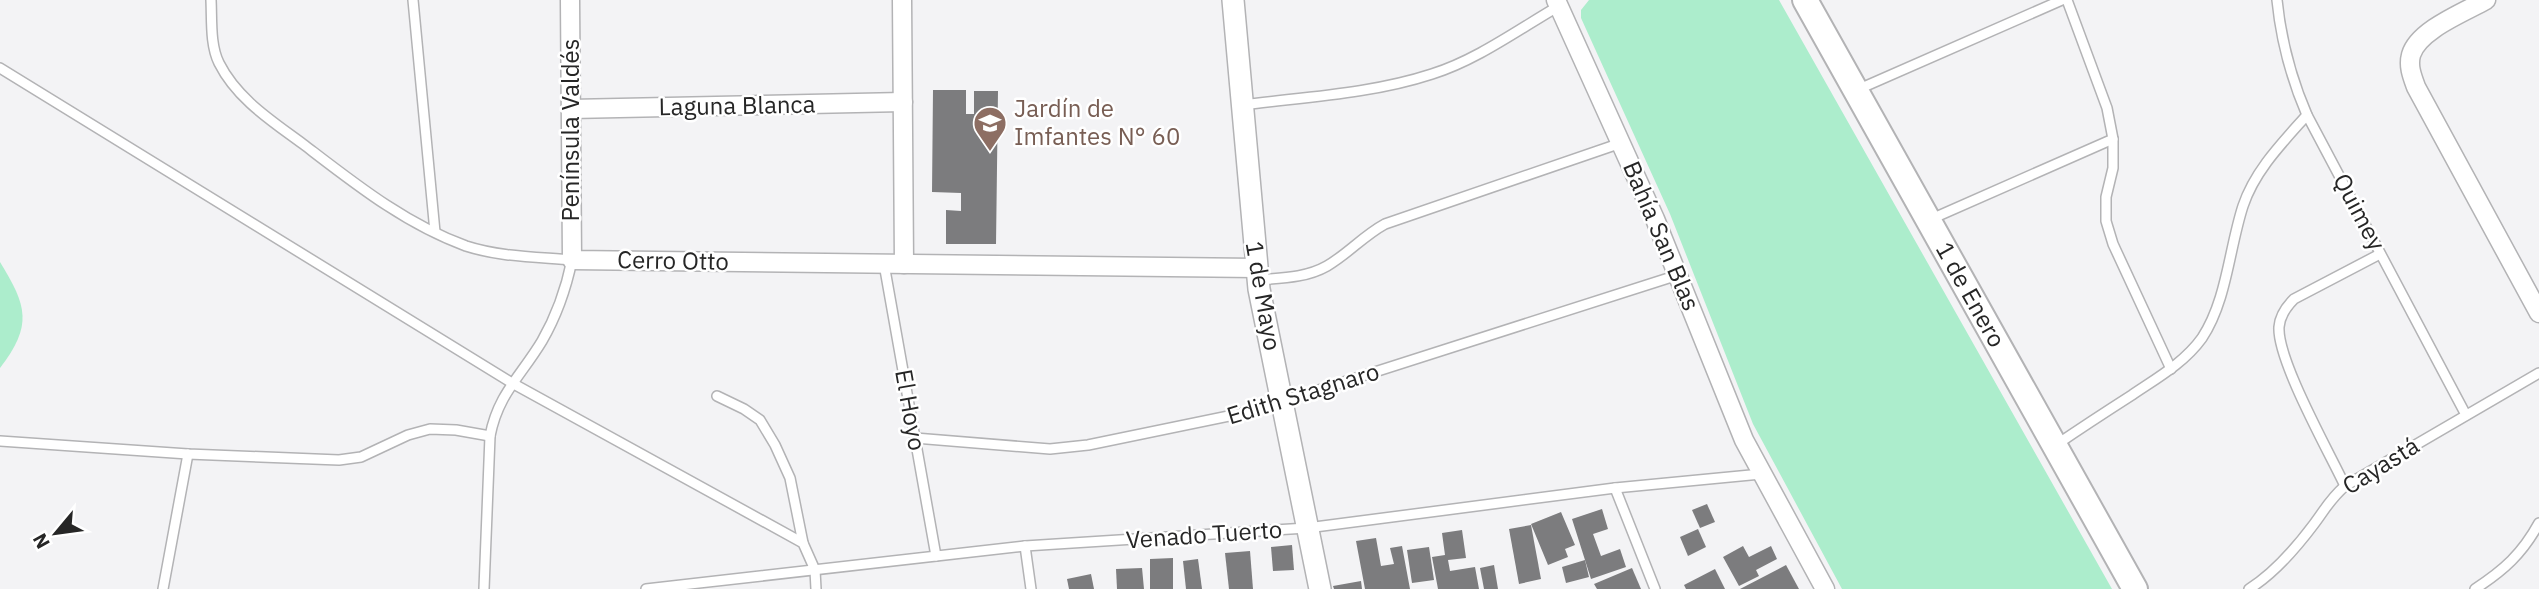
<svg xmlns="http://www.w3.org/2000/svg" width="2539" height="589" font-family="'IBM Plex Sans',sans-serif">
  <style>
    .green { fill: #acedcc }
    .building { fill: #7c7c7e }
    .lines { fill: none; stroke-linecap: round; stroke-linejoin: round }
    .service-casing { stroke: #b3b3b5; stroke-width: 12 }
    .minor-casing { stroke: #b3b3b5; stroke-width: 21 }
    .tertiary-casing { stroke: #b3b3b5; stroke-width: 24 }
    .secondary-casing { stroke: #b3b3b5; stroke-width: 28 }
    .service { stroke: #fff; stroke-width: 9 }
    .minor { stroke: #fff; stroke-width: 18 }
    .tertiary { stroke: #fff; stroke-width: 21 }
    .secondary { stroke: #fff; stroke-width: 24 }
    .labels { text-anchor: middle; stroke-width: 5; stroke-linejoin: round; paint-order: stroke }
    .street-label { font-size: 24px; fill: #262626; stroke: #fff }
    .education-label { font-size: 24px; fill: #785e54; stroke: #fff; text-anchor: start }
  </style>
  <rect width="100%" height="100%" fill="#f3f3f5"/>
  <g class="green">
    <path d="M 1589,0 L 1779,0 L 2112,589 L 1842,589 L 1753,424 L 1670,214 L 1581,18 L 1581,10 Z"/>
    <path d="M 0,262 C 27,306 33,325 0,368 Z"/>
  </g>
  <g class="building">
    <path d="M 933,90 L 966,90 L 966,114 L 974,114 L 974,91 L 998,91 L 996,244 L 946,244 L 946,210 L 961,211 L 961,193 L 932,192 Z"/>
    <path d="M 1707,504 L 1715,522 L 1700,528 L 1692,510 Z"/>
    <path d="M 1602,509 L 1608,529 L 1593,534 L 1601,556 L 1620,549 L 1626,567 L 1591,579 L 1572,519 Z"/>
    <path d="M 1561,512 L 1575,545 L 1565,549 L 1568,557 L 1548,565 L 1531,524 Z"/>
    <path d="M 1531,525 L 1541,579 L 1519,584 L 1509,529 Z"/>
    <path d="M 1698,529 L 1706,547 L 1688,556 L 1680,537 Z"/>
    <path d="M 1462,530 L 1466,558 L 1448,560 L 1450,571 L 1475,567 L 1479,589 L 1438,589 L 1432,557 L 1445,555 L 1442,533 Z"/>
    <path d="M 1376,538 L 1381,566 L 1394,564 L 1390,548 L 1402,546 L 1410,589 L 1365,589 L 1356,541 Z"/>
    <path d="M 1292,545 L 1294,570 L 1273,571 L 1271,547 Z"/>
    <path d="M 1743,546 L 1749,557 L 1771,546 L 1777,559 L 1756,570 L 1759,576 L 1739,586 L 1723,557 Z"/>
    <path d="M 1429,547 L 1434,580 L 1412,583 L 1407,550 Z"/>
    <path d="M 1250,551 L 1253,589 L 1229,589 L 1225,553 Z"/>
    <path d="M 1173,558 L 1173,589 L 1150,589 L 1150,559 Z"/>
    <path d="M 1198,559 L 1202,589 L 1186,589 L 1183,561 Z"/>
    <path d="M 1585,560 L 1589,577 L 1566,583 L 1562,567 Z"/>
    <path d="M 1494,565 L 1498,589 L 1484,589 L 1480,568 Z"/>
    <path d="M 1786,565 L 1799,589 L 1740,589 Z"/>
    <path d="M 1142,568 L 1144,589 L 1117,589 L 1116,569 Z"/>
    <path d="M 1632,568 L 1641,589 L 1597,589 L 1594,584 Z"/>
    <path d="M 1715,569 L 1725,589 L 1686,589 L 1684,585 Z"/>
    <path d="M 1091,574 L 1094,589 L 1069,589 L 1067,579 Z"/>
    <path d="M 1361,581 L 1362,589 L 1334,589 L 1333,586 Z"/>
  </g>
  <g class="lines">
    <defs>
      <g id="service">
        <path d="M 211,0 C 212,20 210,45 219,63 C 237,99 272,121 303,144 C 354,183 405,224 466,246 C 500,257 537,257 572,260 C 566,289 557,315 542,341 C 521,376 498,394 490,436 L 484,589"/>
        <path d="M 413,0 L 435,232"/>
        <path d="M 2067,0 L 2107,108 L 2113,139 L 2113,168 L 2106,197 L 2106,221 L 2113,244 L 2171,369"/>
        <path d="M 2277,0 C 2281,40 2291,78 2307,115 L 2466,415"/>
        <path d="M 0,68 L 512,383 L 803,543 L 815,570 L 816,589"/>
        <path d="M 1859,89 L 2062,0"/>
        <path d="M 1242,105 C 1304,97 1371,94 1432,74 C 1477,60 1519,29 1559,6"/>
        <path d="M 1929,220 L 2113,139"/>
        <path d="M 884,264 L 936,556"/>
        <path d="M 1257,280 C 1281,278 1306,278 1327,266 C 1349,253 1363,236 1385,224 L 1621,143"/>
        <path d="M 717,396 L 744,409 L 760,420 L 775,445 L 790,478 L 803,543"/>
        <path d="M 915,438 L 1050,449 L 1088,445 L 1253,411 L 1678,275"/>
        <path d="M 0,441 L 188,454 L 339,460 L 361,457 L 408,435 L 430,429 L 456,430 L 490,436"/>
        <path d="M 2056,445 C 2081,428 2107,411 2132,395 C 2157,378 2184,363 2202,338 C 2227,300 2229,249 2243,206 C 2255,170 2283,142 2307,115"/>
        <path d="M 2345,486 C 2329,452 2277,360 2279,327 C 2280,315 2286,307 2294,299 L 2380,254"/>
        <path d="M 1615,488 L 1655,589"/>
        <path d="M 1025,546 L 1031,589"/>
        <path d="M 163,589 L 188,454"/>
        <path d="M 646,589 L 1025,546 L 1307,528 L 1615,488 L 1761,474"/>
        <path d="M 2249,589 C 2275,573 2296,548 2314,524 C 2326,508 2330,499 2345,486 L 2539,373"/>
        <path d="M 2475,589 C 2504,570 2522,554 2539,523"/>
      </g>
      <g id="minor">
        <path d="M 570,0 L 572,260 L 1256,268"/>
        <path d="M 902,0 L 904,264"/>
        <path d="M 1556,0 L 1655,219 L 1744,440 L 1825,589"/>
        <path d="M 2486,0 C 2465,12 2418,30 2411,55 C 2408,66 2412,76 2416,87 L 2539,313"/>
        <path d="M 571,109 L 903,102"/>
      </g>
      <path id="tertiary" d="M 1233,0 L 1259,289 L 1320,589"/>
      <g id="secondary">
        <path id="s1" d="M 1805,0 L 2135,589"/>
      </g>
    </defs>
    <use href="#service" class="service-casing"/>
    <use href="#minor" class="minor-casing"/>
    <use href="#tertiary" class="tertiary-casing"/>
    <use href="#secondary" class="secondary-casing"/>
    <use href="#service" class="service"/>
    <use href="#minor" class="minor"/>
    <use href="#tertiary" class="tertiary"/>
    <use href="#secondary" class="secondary"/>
  </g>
  <defs>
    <symbol id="school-pin" viewBox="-11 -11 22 30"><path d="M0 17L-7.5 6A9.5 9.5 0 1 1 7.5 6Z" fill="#8d6e63" stroke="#fff"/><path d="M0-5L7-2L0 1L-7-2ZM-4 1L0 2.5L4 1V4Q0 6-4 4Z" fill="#fff"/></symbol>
  </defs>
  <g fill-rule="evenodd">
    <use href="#school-pin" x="971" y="104" width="38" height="52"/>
  </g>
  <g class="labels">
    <g class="street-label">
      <text transform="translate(737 106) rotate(-1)" y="8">Laguna Blanca</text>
      <text transform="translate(571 130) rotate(-90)" y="8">Península Valdés</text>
      <text transform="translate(2359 212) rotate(62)" y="8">Quimey</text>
      <text transform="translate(1661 236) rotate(67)" y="8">Bahía San Blas</text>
      <text transform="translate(673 261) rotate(1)" y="8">Cerro Otto</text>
      <text dy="8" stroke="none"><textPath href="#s1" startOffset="338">1 de Enero</textPath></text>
      <text transform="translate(1263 296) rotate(80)" y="8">1 de Mayo</text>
      <text transform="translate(1303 394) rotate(-17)" y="8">Edith Stagnaro</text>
      <text transform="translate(910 410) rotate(80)" y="8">El Hoyo</text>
      <text transform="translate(2381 466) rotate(-32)" y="8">Cayastá</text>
      <text transform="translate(1204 535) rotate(-4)" y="8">Venado Tuerto</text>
    </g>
    <g class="education-label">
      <text x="1014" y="117">Jardín de<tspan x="1014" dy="28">Imfantes N° 60</tspan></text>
    </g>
  </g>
  <g transform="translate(56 533) rotate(241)" stroke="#ffffff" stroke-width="5" paint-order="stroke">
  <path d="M0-5L12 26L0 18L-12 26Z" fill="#262626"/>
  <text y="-10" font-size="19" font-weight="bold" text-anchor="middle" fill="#262626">N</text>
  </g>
</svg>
